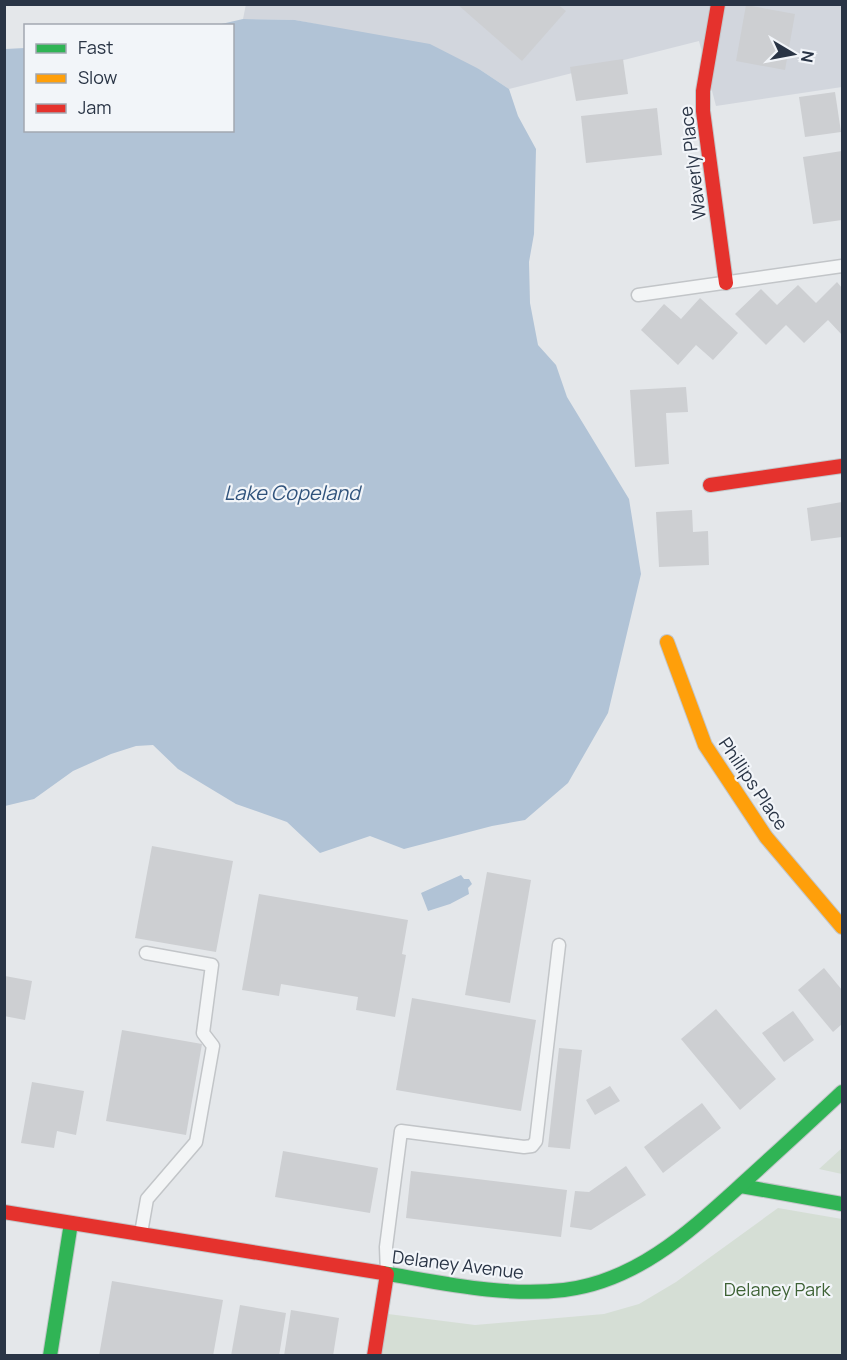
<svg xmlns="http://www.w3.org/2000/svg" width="847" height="1360" font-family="Manrope,sans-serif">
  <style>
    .built { fill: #d2d6dd }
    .green { fill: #d5ded5 }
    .water { fill: #b1c3d6 }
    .building { fill: #cdcfd2 }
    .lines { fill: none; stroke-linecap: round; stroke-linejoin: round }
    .lane-casing { stroke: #c2c5c8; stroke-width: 15 }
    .fast-casing { stroke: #c2c5c8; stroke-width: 16 }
    .slow-casing { stroke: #c2c5c8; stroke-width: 16 }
    .jam-casing { stroke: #c2c5c8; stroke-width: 16 }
    .lane { stroke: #f3f5f6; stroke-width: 12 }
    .fast { stroke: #30b455; stroke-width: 14 }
    .slow { stroke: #ff9f0a; stroke-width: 14 }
    .jam { stroke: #e5322d; stroke-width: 14 }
    .labels { text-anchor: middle; stroke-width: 4.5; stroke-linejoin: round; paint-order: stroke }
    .street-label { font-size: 18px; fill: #293445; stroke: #f2f5f9 }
    .park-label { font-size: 18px; fill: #3e6235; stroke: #f2f5f9 }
    .water-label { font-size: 20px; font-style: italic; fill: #30537c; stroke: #f2f5f9 }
  </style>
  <rect width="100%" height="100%" fill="#e4e7ea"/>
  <path class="built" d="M 246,4 L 842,5 L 842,87 L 716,106 L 699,41 L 509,89 L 479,69 L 361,33 L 295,20 L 243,19 Z"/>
  <g class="green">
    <path d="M 842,1148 L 842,1174 L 819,1169 Z"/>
    <path d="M 778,1208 L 842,1219 L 842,1355 L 381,1356 L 388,1314 L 475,1325 L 604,1314 L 639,1304 L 676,1282 Z"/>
  </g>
  <g class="water">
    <path d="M 243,19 L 295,20 L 430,44 L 479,69 L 509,89 L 518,116 L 536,149 L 534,234 L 529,262 L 530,303 L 538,345 L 556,365 L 567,397 L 629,499 L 641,574 L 608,713 L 568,783 L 525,820 L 492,826 L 404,849 L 370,836 L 320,853 L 287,822 L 236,804 L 178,769 L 153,745 L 136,746 L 111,754 L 73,771 L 34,799 L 5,806 L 5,49 L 25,48 L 26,130 L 232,130 L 232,26 L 217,25 Z"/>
    <path d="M 461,875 L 464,879 L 469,879 L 472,884 L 468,888 L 469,894 L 450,904 L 428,911 L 421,893 Z"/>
  </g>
  <g class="building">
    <path d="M 457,4 L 557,4 L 566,11 L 522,61 Z"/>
    <path d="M 746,5 L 795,14 L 785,70 L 736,61 Z"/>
    <path d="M 623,59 L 628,94 L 576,101 L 570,67 Z"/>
    <path d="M 835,92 L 841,132 L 805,137 L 799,97 Z"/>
    <path d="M 657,108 L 662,155 L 586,163 L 581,116 Z"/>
    <path d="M 842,151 L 842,220 L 813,224 L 803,157 Z"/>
    <path d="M 837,282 L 842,288 L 842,335 L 828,320 L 804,343 L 786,325 L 766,345 L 735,314 L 761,289 L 777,305 L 798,285 L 816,303 Z"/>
    <path d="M 700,298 L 738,333 L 713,360 L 696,345 L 678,365 L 641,330 L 664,304 L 681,319 Z"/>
    <path d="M 686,387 L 688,412 L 666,413 L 669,464 L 635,467 L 630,390 Z"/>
    <path d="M 842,502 L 842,537 L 811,541 L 807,508 Z"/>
    <path d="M 692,510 L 693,532 L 708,531 L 709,565 L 659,567 L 656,512 Z"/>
    <path d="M 152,846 L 233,861 L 216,952 L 135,938 Z"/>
    <path d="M 487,872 L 531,880 L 510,1003 L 465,995 Z"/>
    <path d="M 259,894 L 408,920 L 402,954 L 406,955 L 395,1017 L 356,1010 L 358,997 L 281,984 L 279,996 L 242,990 Z"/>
    <path d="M 824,968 L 842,990 L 842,1024 L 833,1032 L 798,990 Z"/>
    <path d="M 5,976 L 32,981 L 25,1020 L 4,1016 Z"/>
    <path d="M 412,998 L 536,1020 L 521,1111 L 396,1090 Z"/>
    <path d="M 716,1009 L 776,1079 L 740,1110 L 681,1039 Z"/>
    <path d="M 793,1011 L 814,1040 L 784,1062 L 762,1033 Z"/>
    <path d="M 122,1030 L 202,1044 L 186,1135 L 106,1121 Z"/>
    <path d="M 559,1048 L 582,1050 L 570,1149 L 548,1147 Z"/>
    <path d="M 32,1082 L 84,1091 L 76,1135 L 57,1131 L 54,1148 L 21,1143 Z"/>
    <path d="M 610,1086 L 620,1101 L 595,1115 L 586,1100 Z"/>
    <path d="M 702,1103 L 721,1128 L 663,1173 L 644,1147 Z"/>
    <path d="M 283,1151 L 378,1168 L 370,1213 L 275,1197 Z"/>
    <path d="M 626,1166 L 646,1195 L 591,1230 L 570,1227 L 575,1191 L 589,1192 Z"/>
    <path d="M 411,1171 L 567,1190 L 561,1237 L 406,1218 Z"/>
    <path d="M 112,1281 L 223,1300 L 213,1356 L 99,1356 Z"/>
    <path d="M 240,1305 L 286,1313 L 279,1356 L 231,1356 Z"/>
    <path d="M 291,1310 L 339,1318 L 333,1356 L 284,1356 Z"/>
  </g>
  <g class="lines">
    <defs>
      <g id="lane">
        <path d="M 638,295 L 842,266"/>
        <path d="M 141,1233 L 147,1199 L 196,1142 L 213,1046 L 203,1033 L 212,965 L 146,953"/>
        <path d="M 387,1273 L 386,1247 L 401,1131 L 524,1147 L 532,1146 L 536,1141 L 559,945"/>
      </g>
      <g id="fast">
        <path d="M 741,1186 L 842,1204"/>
        <path d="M 383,1273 C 443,1283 504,1297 564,1290 C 637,1281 689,1232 741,1185 C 775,1154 809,1123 842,1092"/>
        <path d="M 50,1356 L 71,1223"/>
      </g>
      <path id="slow" d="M 667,642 L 705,745 L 766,837 L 842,927"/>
      <g id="jam">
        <path d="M 718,4 L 703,91 L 703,111 L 726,283"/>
        <path d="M 710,485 L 842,466"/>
        <path d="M 4,1212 L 383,1273"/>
        <path d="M 374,1356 L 387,1274"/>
      </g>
    </defs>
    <use href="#lane" class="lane-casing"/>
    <use href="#fast" class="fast-casing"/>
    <use href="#slow" class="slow-casing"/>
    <use href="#jam" class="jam-casing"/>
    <use href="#lane" class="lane"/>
    <use href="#fast" class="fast"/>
    <use href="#slow" class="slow"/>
    <use href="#jam" class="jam"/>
  </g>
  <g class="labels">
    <g class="street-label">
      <text transform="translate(693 163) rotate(-97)" y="6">Waverly Place</text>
      <text transform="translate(753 784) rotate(56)" y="6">Phillips Place</text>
      <text transform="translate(458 1265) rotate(7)" y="6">Delaney Avenue</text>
    </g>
    <g class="park-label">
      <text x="777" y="1296">Delaney Park</text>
    </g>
    <g class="water-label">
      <text x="292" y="500">Lake Copeland</text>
    </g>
  </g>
  <rect width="847" height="1360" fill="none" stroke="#293445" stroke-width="12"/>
  <rect x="24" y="24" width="210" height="108" fill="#f2f5f9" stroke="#a2a8b1" stroke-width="1.5"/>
  <rect x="36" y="44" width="30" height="9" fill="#30b455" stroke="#a2a8b1" stroke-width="1.5"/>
  <text x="78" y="54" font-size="18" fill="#293445">Fast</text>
  <rect x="36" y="74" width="30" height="9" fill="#ff9f0a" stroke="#a2a8b1" stroke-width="1.5"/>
  <text x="78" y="84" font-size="18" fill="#293445">Slow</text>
  <rect x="36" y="104" width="30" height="9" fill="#e5322d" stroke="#a2a8b1" stroke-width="1.5"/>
  <text x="78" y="114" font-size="18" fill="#293445">Jam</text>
  <g transform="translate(793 54) rotate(100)" stroke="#f2f5f9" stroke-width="4.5" paint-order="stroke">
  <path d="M0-4.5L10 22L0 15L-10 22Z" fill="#293445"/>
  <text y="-9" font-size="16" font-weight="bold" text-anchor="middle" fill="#293445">N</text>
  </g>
</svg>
